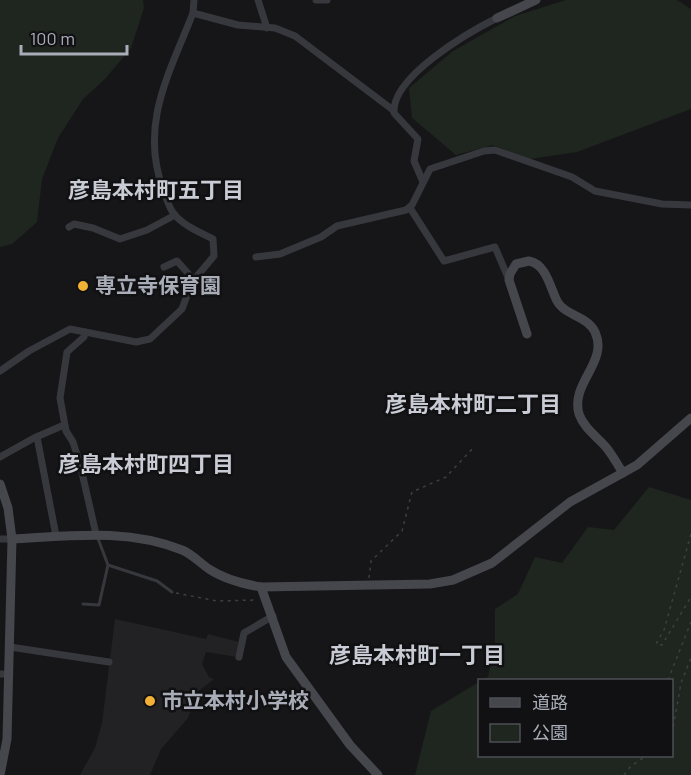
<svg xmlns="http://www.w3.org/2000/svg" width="691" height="775" font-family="Barlow,'Noto Sans JP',sans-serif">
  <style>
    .built { fill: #222225 }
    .green { fill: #1e261f }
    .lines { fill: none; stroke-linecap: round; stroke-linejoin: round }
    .path { stroke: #3d3f44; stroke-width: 1.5; stroke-dasharray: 3 4.5; stroke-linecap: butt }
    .lane { stroke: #37383d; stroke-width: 3 }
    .street { stroke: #37383d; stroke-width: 7 }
    .secondary { stroke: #45474d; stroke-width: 9 }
    .poi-dot { fill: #f2b134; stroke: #111113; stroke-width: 2 }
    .labels { text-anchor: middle; stroke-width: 5; stroke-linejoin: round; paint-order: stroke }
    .poi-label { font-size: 21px; font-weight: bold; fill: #a8adb8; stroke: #111113; text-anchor: start }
    .neighbourhood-label { font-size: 22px; font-weight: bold; fill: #c9ccd4; stroke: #111113 }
  </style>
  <rect width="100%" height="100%" fill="#161618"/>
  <path class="built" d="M 115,619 L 206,639 L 208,634 L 239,642 L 237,657 L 206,652 L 202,664 L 209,677 L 214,679 L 197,692 L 188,718 L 161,749 L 150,775 L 80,775 L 95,748 L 102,723 Z"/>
  <g class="green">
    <path d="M 0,0 L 143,0 L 144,8 L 131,48 L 105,79 L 83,99 L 58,138 L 42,179 L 37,222 L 12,244 L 0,247 Z"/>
    <path d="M 566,0 L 677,0 L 691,9 L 691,109 L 577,152 L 530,159 L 493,145 L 456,155 L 412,118 L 409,88 L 453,51 L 515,16 Z"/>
    <path d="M 649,487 L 691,500 L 691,775 L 415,775 L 431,711 L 479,682 L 480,756 L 672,756 L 672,680 L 482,680 L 488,677 L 495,640 L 495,609 L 518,594 L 535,557 L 562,563 L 588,527 L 614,530 Z"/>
  </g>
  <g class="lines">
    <g class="path">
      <path d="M 691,534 L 664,630 L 656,644 L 662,645 L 691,597"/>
      <path d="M 369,578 L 371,561 L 402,531 L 412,492 L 446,477 L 475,446"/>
      <path d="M 176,593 L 217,601 L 256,600"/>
      <path d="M 668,680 L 691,622"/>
      <path d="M 672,734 L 681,683 L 691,658"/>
      <path d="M 624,775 L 631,766 L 646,756"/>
    </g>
    <g class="lane">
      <path d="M 108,565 L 157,581 L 172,592"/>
      <path d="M 83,604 L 99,605 L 108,565 L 97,536"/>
    </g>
    <g class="street">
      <path d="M 258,0 L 267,28"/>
      <path d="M 316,0 L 327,0"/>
      <path d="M 193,13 L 238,25 L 275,28 L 295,36 L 393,110"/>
      <path d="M 423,182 L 414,161 L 418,139 L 394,113 C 391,77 469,32 497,18"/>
      <path d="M 410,208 L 444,261 L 495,247 L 509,280"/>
      <path d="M 69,227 L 74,224 L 93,228 L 120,239 L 147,230 L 175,215"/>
      <path d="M 256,257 L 280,254 L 321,237 L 337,226 L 406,210 L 412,205 L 430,169 L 484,151 L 495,150 L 572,177 L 595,191 L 662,204 L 691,205"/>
      <path d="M 164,267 L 177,261 L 194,280"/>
      <path d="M 85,332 L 84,337 L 67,352 L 60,398 L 66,431 L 73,442 L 80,464 L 96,534"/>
      <path d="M 0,371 L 29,351 L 70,329 L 136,342 L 150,339 L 182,309 L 192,282 L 214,256 L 213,239 C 199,232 184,226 174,214 C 169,208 166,197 163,189 C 139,124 170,72 193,13 L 194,0"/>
      <path d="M 37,437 L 56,536"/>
      <path d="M 0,457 L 34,438 L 64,425"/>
      <path d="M 0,539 L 12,539"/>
      <path d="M 10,647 L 109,662"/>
      <path d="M 239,657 L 244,633 L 273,616"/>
      <path d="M 0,674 L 3,674"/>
    </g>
    <g class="secondary">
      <path d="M 497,18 L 536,0"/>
      <path d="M 527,334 L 509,280 L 510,274 L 516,264 L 529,261 C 546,264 550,287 557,301 C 565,316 588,316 595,332 C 609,362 570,383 579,414 C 584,428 596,436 605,446 C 612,454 617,464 623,473"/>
      <path d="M 0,484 L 8,508 L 12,539 L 7,739 L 0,775"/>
      <path d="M 12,539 C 70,536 127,528 182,550 C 192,554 200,563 209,569 C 224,579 243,584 261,587 L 430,584 L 453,580 L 492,563 L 570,502 L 637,465 L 691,418"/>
      <path d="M 261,587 L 286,657 L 350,745 L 378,775"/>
    </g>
  </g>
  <g class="poi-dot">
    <circle cx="83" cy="286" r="6"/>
    <circle cx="150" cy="701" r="6"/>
  </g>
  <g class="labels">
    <g class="poi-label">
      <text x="95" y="293">専立寺保育園</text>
      <text x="162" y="708">市立本村小学校</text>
    </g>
    <g class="neighbourhood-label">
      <text x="156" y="198">彦島本村町五丁目</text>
      <text x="473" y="412">彦島本村町二丁目</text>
      <text x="146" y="472">彦島本村町四丁目</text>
      <text x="417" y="663">彦島本村町一丁目</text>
    </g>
  </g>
  <rect x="478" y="679" width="195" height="78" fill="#111113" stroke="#4d4f55" stroke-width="1.5"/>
  <rect x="490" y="698" width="30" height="9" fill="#45474d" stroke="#4d4f55" stroke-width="1.5"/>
  <text x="532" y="709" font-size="18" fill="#a8adb8">道路</text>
  <rect x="490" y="724" width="30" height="18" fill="#1e261f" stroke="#4d4f55" stroke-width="1.5"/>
  <text x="532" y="739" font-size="18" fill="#a8adb8">公園</text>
  <path d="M21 45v9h106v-9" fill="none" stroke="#a8adb8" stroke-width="3"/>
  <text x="30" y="45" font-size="18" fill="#a8adb8" stroke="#111113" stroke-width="4.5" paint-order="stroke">100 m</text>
</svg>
